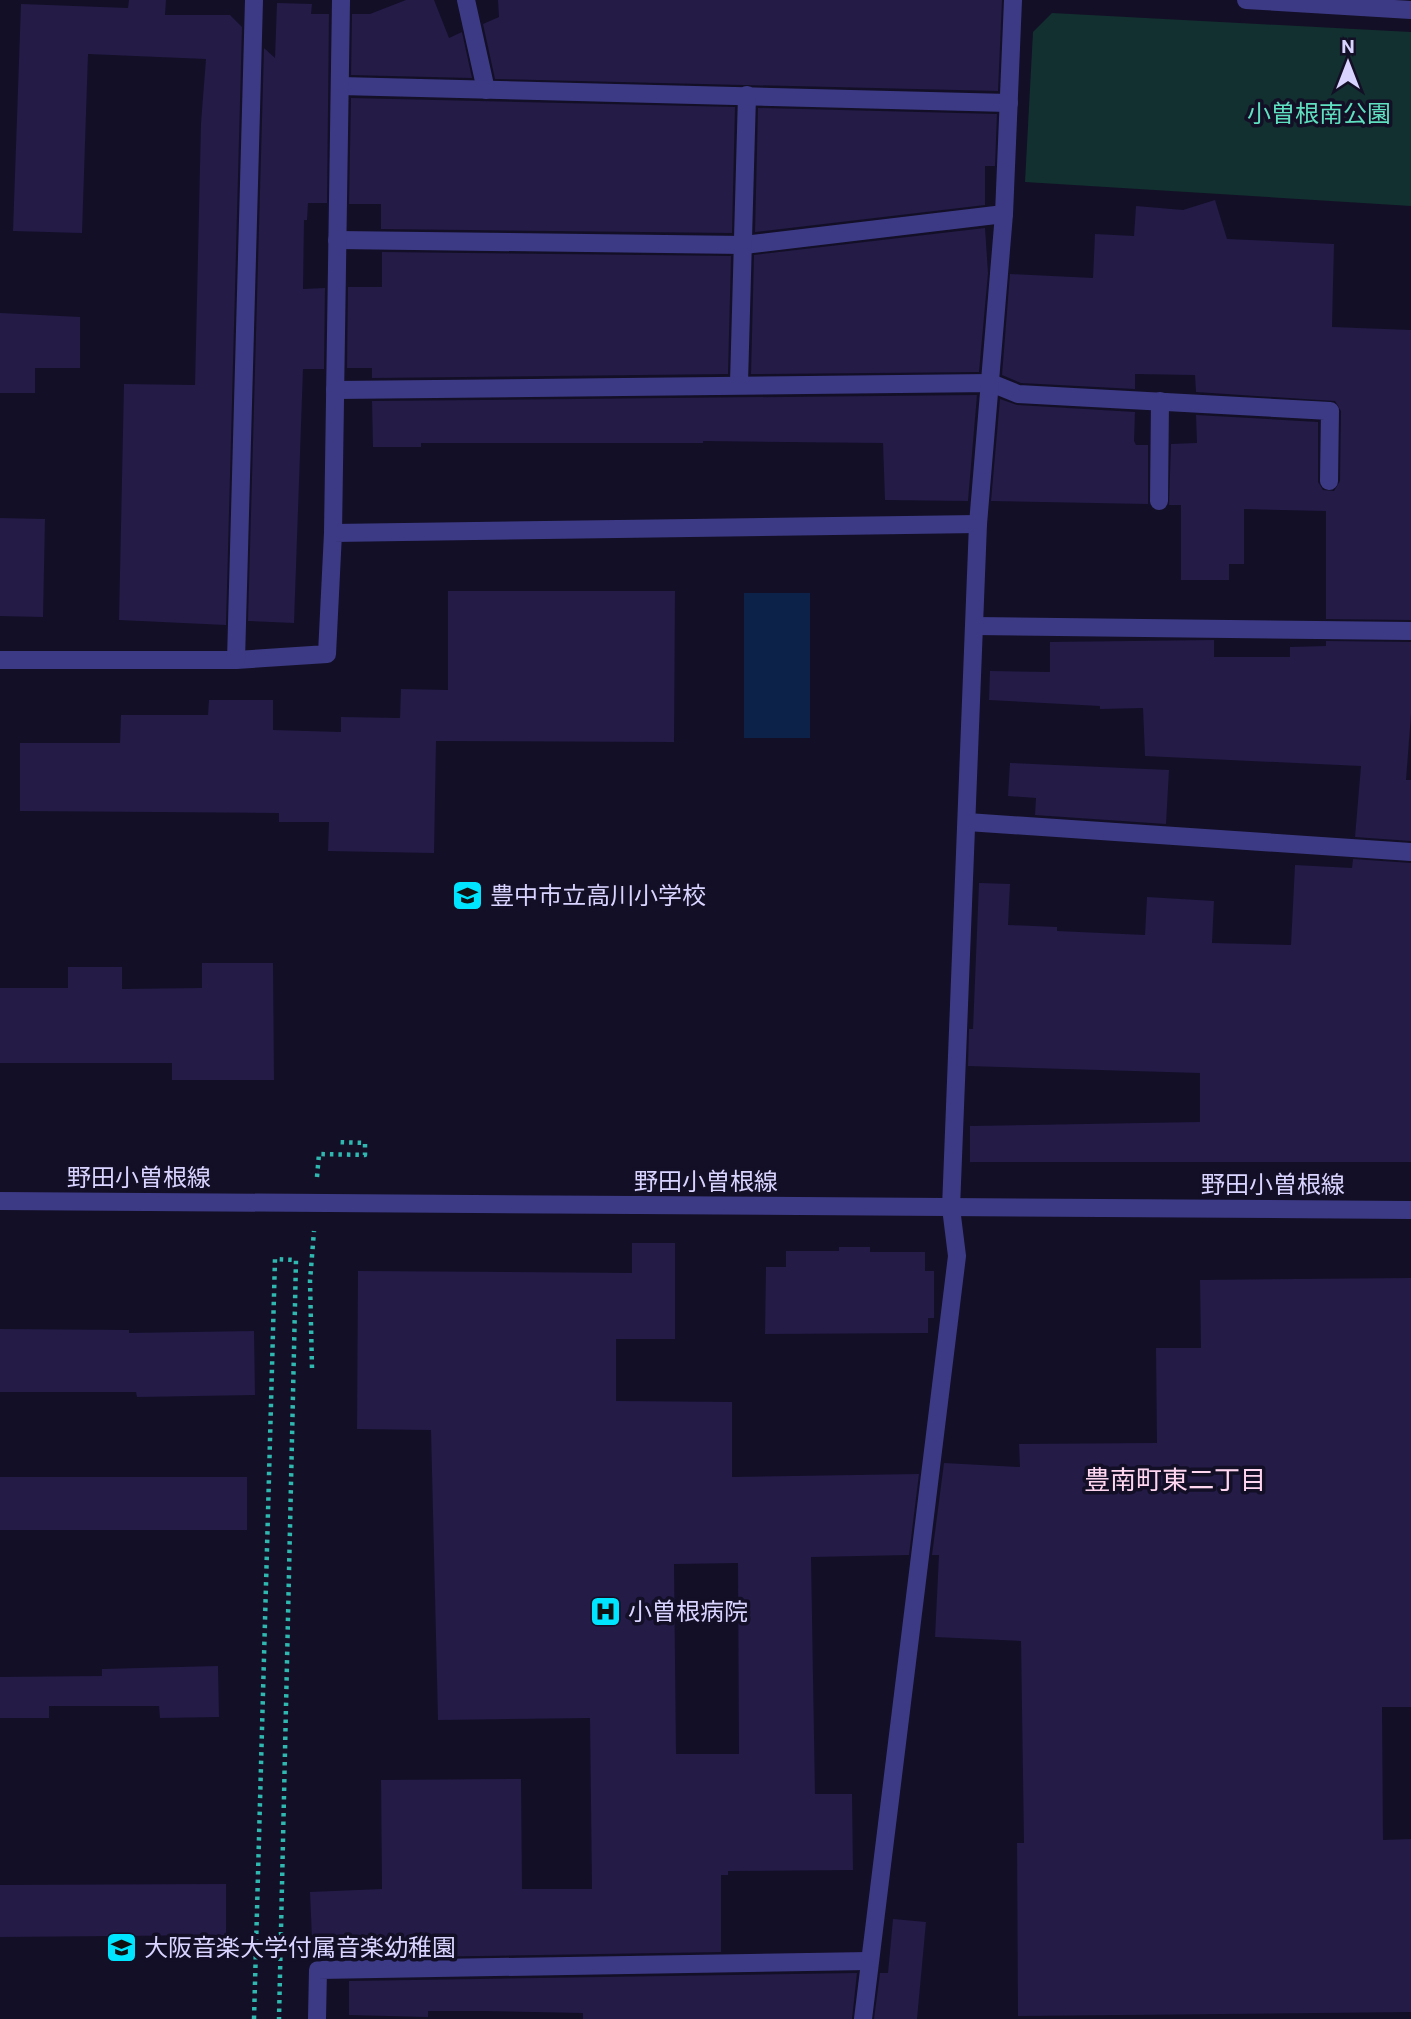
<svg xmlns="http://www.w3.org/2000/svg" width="1411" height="2019" font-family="Roboto,'Noto Sans JP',sans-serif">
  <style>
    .green { fill: #12302f }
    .water { fill: #0c2248 }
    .building { fill: #241b47; fill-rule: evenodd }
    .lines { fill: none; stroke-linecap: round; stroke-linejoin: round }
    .path { stroke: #2fb8b0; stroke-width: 4.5; stroke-dasharray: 3.5 5; stroke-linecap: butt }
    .minor { stroke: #3d3a85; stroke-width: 18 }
    .tertiary { stroke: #3d3a85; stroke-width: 18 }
    .labels { text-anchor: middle; stroke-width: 7; stroke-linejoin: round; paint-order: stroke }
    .park-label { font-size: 24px; fill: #5fe0c0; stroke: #130f26 }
    .poi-label { font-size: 24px; fill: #d9d4ff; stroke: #130f26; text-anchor: start }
    .street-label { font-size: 24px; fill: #d9d4ff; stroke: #130f26 }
    .neighbourhood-label { font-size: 26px; fill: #ffd6f0; stroke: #130f26 }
  </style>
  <rect width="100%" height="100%" fill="#130f26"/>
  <path class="green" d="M 1052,13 L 1411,32 L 1411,206 L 1025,182 L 1033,32 Z"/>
  <rect class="water" x="744" y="593" width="66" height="145"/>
  <g class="building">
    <path d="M 129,0 L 166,0 L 165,15 L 230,15 L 242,27 L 226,625 L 119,620 L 124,384 L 195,385 L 201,123 L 206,59 L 88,54 L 82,233 L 13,231 L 21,4 L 128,8 Z"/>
    <path d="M 406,0 L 434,0 L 449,38 L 462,32 L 472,78 L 351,75 L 352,14 L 370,14 Z"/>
    <path d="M 498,0 L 1002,0 L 998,91 L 495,79 L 483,24 L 499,17 Z"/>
    <path d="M 277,3 L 312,4 L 311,14 L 329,14 L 327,203 L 308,203 L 307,220 L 304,220 L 303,289 L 325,288 L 324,369 L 303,369 L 294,623 L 248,621 L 264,48 L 275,58 Z"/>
    <path d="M 351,98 L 735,107 L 732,233 L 381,229 L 381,204 L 349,204 Z"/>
    <path d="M 758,108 L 997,114 L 995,166 L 985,166 L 985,205 L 755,232 Z"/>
    <path d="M 1215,200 L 1227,239 L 1334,244 L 1332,327 L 1411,330 L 1411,620 L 1326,619 L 1326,511 L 1244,509 L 1244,564 L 1229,564 L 1229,580 L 1181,580 L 1181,505 L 1169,505 L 1171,444 L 1197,443 L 1196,415 L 1318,422 L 1318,482 L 1323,490 L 1334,491 L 1340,481 L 1341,411 L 1335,401 L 1196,392 L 1195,375 L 1135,374 L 1135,389 L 1021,383 L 1002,375 L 1010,274 L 1093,278 L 1095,234 L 1134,236 L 1136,206 L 1183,210 Z"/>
    <path d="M 985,228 L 988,273 L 979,372 L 751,374 L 754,255 Z"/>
    <path d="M 382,252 L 731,256 L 728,374 L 372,378 L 372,368 L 347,368 L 348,287 L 382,287 Z"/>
    <path d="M 0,313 L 80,317 L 80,368 L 35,368 L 35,393 L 0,393 Z"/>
    <path d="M 977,395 L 968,501 L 885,500 L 883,443 L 703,441 L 703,443 L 421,443 L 421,447 L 373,447 L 372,401 Z"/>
    <path d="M 1000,399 L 1017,405 L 1135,412 L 1134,441 L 1136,445 L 1148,445 L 1148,504 L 991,501 Z"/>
    <path d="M 0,518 L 45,519 L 43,617 L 0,616 Z"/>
    <path d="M 448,591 L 675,591 L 674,742 L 436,741 L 434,853 L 328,851 L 329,822 L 279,822 L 279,813 L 20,811 L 20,743 L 120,743 L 121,715 L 208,715 L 209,700 L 273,700 L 273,730 L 341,732 L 341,717 L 400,718 L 401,689 L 448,690 Z"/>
    <path d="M 1214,640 L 1214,657 L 1290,657 L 1290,647 L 1326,646 L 1326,641 L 1411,642 L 1411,715 L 1406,780 L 1411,780 L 1411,841 L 1355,837 L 1361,766 L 1145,756 L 1143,708 L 1100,709 L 1100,706 L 989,700 L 990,671 L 1050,672 L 1050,642 Z"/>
    <path d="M 1010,763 L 1169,770 L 1166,824 L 1035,815 L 1036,798 L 1008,796 Z"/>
    <path d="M 1353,859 L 1411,863 L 1411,1162 L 970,1162 L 970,1126 L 1200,1122 L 1200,1073 L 968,1066 L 969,1029 L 973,1029 L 979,883 L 1010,884 L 1008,925 L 1057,927 L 1057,931 L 1145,935 L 1147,897 L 1214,901 L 1212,943 L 1291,945 L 1295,865 L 1352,868 Z"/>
    <path d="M 202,963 L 273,963 L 274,1080 L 172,1080 L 172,1063 L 0,1063 L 0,988 L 68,988 L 68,967 L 122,967 L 122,989 L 202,988 Z"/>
    <path d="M 632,1243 L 675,1243 L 675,1339 L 616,1339 L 616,1401 L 732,1402 L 732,1477 L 919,1474 L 909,1555 L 811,1557 L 815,1794 L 852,1794 L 853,1870 L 728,1871 L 728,1875 L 721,1875 L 721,1952 L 349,1958 L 349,1938 L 312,1939 L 310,1892 L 382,1889 L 381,1780 L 521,1779 L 522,1889 L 592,1889 L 590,1718 L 438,1720 L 431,1430 L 357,1429 L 358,1271 L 632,1273 ZM 738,1563 L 739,1754 L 676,1754 L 674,1564 Z"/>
    <path d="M 839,1247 L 870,1247 L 870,1252 L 925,1252 L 925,1271 L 934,1271 L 934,1318 L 928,1318 L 928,1333 L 765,1334 L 766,1267 L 786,1267 L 786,1251 L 839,1251 Z"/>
    <path d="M 1411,1278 L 1411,1707 L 1382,1707 L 1383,1840 L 1411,1839 L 1411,2012 L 1018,2016 L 1017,1843 L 1024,1843 L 1021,1641 L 935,1637 L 939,1555 L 932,1555 L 944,1463 L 1020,1467 L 1019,1444 L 1157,1443 L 1156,1348 L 1201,1348 L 1200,1280 Z"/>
    <path d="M 0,1329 L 129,1330 L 129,1333 L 254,1331 L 255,1395 L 137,1397 L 136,1392 L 0,1392 Z"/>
    <rect x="0" y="1477" width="247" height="53"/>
    <path d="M 218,1666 L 219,1717 L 160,1718 L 159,1706 L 49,1706 L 49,1718 L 0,1718 L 0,1677 L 102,1676 L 102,1669 Z"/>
    <path d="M 226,1884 L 226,1935 L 0,1937 L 0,1885 Z"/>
    <path d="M 893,1919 L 926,1922 L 917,2019 L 874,2019 L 880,1973 L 888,1973 Z"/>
    <path d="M 857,1973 L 852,2019 L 583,2019 L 583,2013 L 483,2011 L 428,2011 L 428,2017 L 349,2015 L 349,1981 Z"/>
  </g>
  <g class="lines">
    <g class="path">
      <path d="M 317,1177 L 319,1154 L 365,1155 L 365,1143 L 337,1142"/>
      <path d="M 312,1368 L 310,1281 L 314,1231"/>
      <path d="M 254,2019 L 275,1259 L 296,1260 L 279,2019"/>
    </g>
    <g class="minor">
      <path d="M 466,0 L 486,90"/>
      <path d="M 1246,0 L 1411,10"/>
      <path d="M 340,86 L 1009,103"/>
      <path d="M 337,240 L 744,245 L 1004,214"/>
      <path d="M 739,383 L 747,95"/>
      <path d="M 335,390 L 991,383 L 1018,394 L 1330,411 L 1329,481"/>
      <path d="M 1159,501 L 1160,401"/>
      <path d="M 333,533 L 341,0"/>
      <path d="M 975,626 L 1411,631"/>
      <path d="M 0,660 L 236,660 L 327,654 L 333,533 L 978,524"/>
      <path d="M 236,660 L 254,0"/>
      <path d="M 967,822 L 1411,852"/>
      <path d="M 317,2019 L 318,1970 L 869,1961"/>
      <path d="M 863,2019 L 957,1256 L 951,1208 L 978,524 L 1004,214 L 1013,0"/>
    </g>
    <path class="tertiary" d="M 0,1201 L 1411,1210"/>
  </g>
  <defs>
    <symbol id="school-square" viewBox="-11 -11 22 22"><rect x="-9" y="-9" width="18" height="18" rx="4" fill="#00e5ff" stroke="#130f26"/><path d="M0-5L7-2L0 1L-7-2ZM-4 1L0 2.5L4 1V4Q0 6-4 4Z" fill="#111"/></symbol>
    <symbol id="hospital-square" viewBox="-11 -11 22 22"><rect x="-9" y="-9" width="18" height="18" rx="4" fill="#00e5ff" stroke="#130f26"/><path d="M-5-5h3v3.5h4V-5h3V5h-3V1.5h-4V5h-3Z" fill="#111"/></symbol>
  </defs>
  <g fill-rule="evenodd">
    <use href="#school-square" x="450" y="878" width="35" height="35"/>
    <use href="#hospital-square" x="588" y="1594" width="35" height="35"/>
    <use href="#school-square" x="104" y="1930" width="35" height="35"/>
  </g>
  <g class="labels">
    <g class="park-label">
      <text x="1319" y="122">小曽根南公園</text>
    </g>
    <g class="poi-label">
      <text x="490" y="904">豊中市立高川小学校</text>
      <text x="628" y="1620">小曽根病院</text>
      <text x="144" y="1956">大阪音楽大学付属音楽幼稚園</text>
    </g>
    <g class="street-label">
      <text x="139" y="1186">野田小曽根線</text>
      <text x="706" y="1190">野田小曽根線</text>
      <text x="1273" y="1193">野田小曽根線</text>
    </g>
    <g class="neighbourhood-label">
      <text x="1175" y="1489">豊南町東二丁目</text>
    </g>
  </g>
  <g transform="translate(1348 63)" stroke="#130f26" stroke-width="5" paint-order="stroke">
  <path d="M0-5L12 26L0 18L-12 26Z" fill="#d9d4ff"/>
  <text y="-10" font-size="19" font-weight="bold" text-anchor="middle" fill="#d9d4ff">N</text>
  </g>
</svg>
